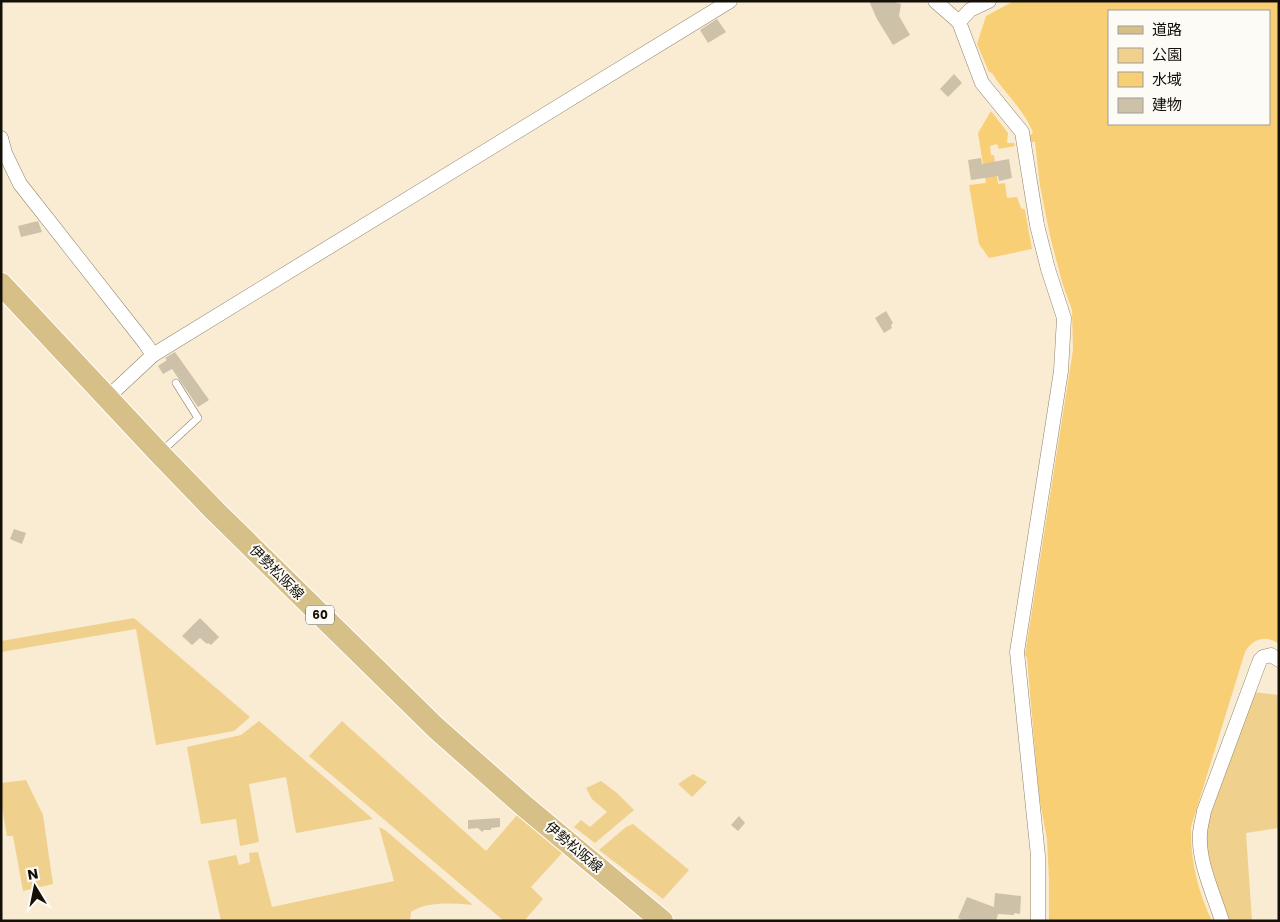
<svg xmlns="http://www.w3.org/2000/svg" width="1280" height="922" font-family="Poppins,'Noto Sans JP',sans-serif">
  <style>
    .green { fill: #f0d08d }
    .water { fill: #f9cf76; fill-rule: evenodd }
    .building { fill: #cdc1a9 }
    .lines { fill: none; stroke-linecap: round; stroke-linejoin: round }
    .lane-casing { stroke: #8f836c; stroke-width: 8 }
    .street-casing { stroke: #8f836c; stroke-width: 15 }
    .primary-casing { stroke: #fff; stroke-width: 24 }
    .lane { stroke: #fff; stroke-width: 7 }
    .street { stroke: #fff; stroke-width: 14 }
    .primary { stroke: #d7bf88; stroke-width: 22 }
    .labels { text-anchor: middle; stroke-width: 4; stroke-linejoin: round; paint-order: stroke }
    .shield { fill: #fdfbf6; stroke: #5a564f; stroke-width: 1 }
    .shield-label { font-size: 12px; font-weight: bold; fill: #141007 }
    .street-label { font-size: 14px; fill: #141007; stroke: #fdfbf6 }
  </style>
  <rect width="100%" height="100%" fill="#f9ecd3"/>
  <g class="green">
    <path d="M 134,618 L 250,717 L 234,731 L 156,745 L 136,629 L 1,652 L 1,641 Z"/>
    <path d="M 1254,692 L 1279,695 L 1279,828 L 1246,833 L 1252,921 L 1226,921 L 1207,862 L 1205,832 L 1229,754 Z"/>
    <path d="M 259,721 L 373,819 L 296,833 L 286,777 L 249,784 L 259,842 L 240,846 L 236,819 L 201,824 L 187,747 L 241,735 Z"/>
    <path d="M 342,721 L 486,851 L 518,814 L 564,851 L 531,887 L 543,899 L 524,921 L 504,921 L 309,756 Z"/>
    <path d="M 693,774 L 707,782 L 692,797 L 678,784 Z"/>
    <path d="M 26,780 L 43,815 L 53,884 L 23,891 L 13,836 L 7,836 L 1,802 L 1,783 Z"/>
    <path d="M 601,781 L 617,793 L 634,810 L 595,843 L 574,827 L 581,820 L 590,827 L 607,812 L 592,799 L 586,788 Z"/>
    <path d="M 633,824 L 689,870 L 663,899 L 599,850 L 626,827 Z"/>
    <path d="M 379,827 L 385,830 L 473,905 C 456,903 425,901 411,912 L 410,921 L 221,921 L 208,861 L 236,855 L 239,865 L 250,862 L 249,853 L 258,852 L 272,907 L 394,881 Z"/>
  </g>
  <g class="water">
    <path d="M 1014,1 L 1279,1 L 1279,644 C 1266,634 1252,639 1245,652 L 1191,827 C 1190,859 1198,892 1212,921 L 1049,921 L 1049,880 L 1047,839 L 1039,796 L 1027,658 L 1025,655 L 1073,350 L 1072,310 L 1062,282 L 1050,236 L 1040,186 L 1035,142 L 1030,142 L 1029,136 L 1033,133 C 1025,110 1004,93 992,73 L 989,72 L 977,44 L 986,16 ZM 1109,11 L 1269,11 L 1269,124 L 1109,124 Z"/>
    <path d="M 991,111 L 1008,133 L 1007,143 L 1014,143 L 1015,146 L 999,149 L 997,144 L 990,146 L 991,155 L 994,155 L 998,184 L 1005,183 L 1007,198 L 1017,197 L 1021,208 L 1025,210 L 1032,249 L 989,258 L 979,244 L 969,185 L 986,183 L 978,133 Z"/>
  </g>
  <g class="building">
    <path d="M 869,1 L 895,1 L 894,2 L 901,4 L 899,16 L 910,35 L 893,45 L 877,19 Z"/>
    <path d="M 717,19 L 726,32 L 708,43 L 700,30 Z"/>
    <path d="M 954,74 L 962,83 L 948,97 L 940,89 Z"/>
    <path d="M 981,158 L 982,164 L 1009,159 L 1012,178 L 999,181 L 998,176 L 971,180 L 968,160 Z"/>
    <path d="M 38,221 L 42,232 L 21,237 L 18,226 Z"/>
    <path d="M 886,311 L 893,323 L 891,325 L 892,328 L 884,333 L 875,318 Z"/>
    <path d="M 175,352 L 209,400 L 198,407 L 172,369 L 163,374 L 158,366 L 167,360 L 165,358 Z"/>
    <path d="M 14,529 L 26,533 L 22,544 L 10,539 Z"/>
    <path d="M 200,618 L 219,637 L 211,645 L 208,643 L 207,644 L 200,638 L 192,645 L 182,636 Z"/>
    <path d="M 739,816 L 745,823 L 738,831 L 731,825 Z"/>
    <path d="M 500,818 L 500,827 L 491,828 L 491,830 L 484,830 L 482,832 L 478,828 L 468,829 L 468,820 Z"/>
    <path d="M 995,893 L 1021,896 L 1020,914 L 1014,913 L 1014,915 L 998,914 L 996,921 L 965,921 L 958,918 L 967,897 L 994,907 Z"/>
  </g>
  <g class="lines">
    <defs>
      <path id="lane" d="M 161,452 L 198,418 L 176,383"/>
      <g id="street">
        <path d="M 935,1 L 959,22 L 982,83 L 1022,132 L 1037,225 L 1048,269 L 1064,318 L 1061,371 L 1017,652 L 1038,856 L 1038,921"/>
        <path d="M 959,22 L 970,10 L 989,1"/>
        <path d="M 1,138 L 5,153 L 20,184 L 145,343 L 153,355 L 107,398"/>
        <path d="M 153,355 L 730,1"/>
        <path d="M 1222,921 C 1214,895 1198,862 1200,834 C 1200,827 1203,819 1204,811 L 1260,660 L 1263,657 L 1271,655 L 1279,660"/>
      </g>
      <path id="primary" d="M 1,284 L 159,453 L 215,511 L 436,728 L 523,805 L 662,921"/>
    </defs>
    <use href="#lane" class="lane-casing"/>
    <use href="#street" class="street-casing"/>
    <use href="#primary" class="primary-casing"/>
    <use href="#lane" class="lane"/>
    <use href="#street" class="street"/>
    <use href="#primary" class="primary"/>
  </g>
  <g class="labels">
    <rect class="shield" x="306" y="605.5" width="28" height="19" rx="4"/>
    <g class="shield-label">
      <text x="320" y="619">60</text>
    </g>
    <g class="street-label">
      <text transform="translate(277 572) rotate(45)" y="5">伊勢松阪線</text>
      <text transform="translate(574 847) rotate(40)" y="5">伊勢松阪線</text>
    </g>
  </g>
  <rect width="1280" height="922" fill="none" stroke="#141007" stroke-width="5"/>
  <rect x="1108" y="10" width="162" height="115" fill="#fdfbf6" stroke="#a09d96"/>
  <rect x="1118" y="26" width="25" height="8" fill="#d7bf88" stroke="#a09d96"/>
  <text x="1152" y="35" font-size="15" fill="#141007">道路</text>
  <rect x="1118" y="48" width="25" height="15" fill="#f0d08d" stroke="#a09d96"/>
  <text x="1152" y="60" font-size="15" fill="#141007">公園</text>
  <rect x="1118" y="72" width="25" height="15" fill="#f9cf76" stroke="#a09d96"/>
  <text x="1152" y="85" font-size="15" fill="#141007">水域</text>
  <rect x="1118" y="98" width="25" height="15" fill="#cdc1a9" stroke="#a09d96"/>
  <text x="1152" y="110" font-size="15" fill="#141007">建物</text>
  <g transform="translate(35 887) rotate(350)" stroke="#fdfbf6" stroke-width="4" paint-order="stroke">
  <path d="M0-4L9 19L0 12L-9 19Z" fill="#141007"/>
  <text y="-8" font-size="14" font-weight="bold" text-anchor="middle" fill="#141007">N</text>
  </g>
</svg>
